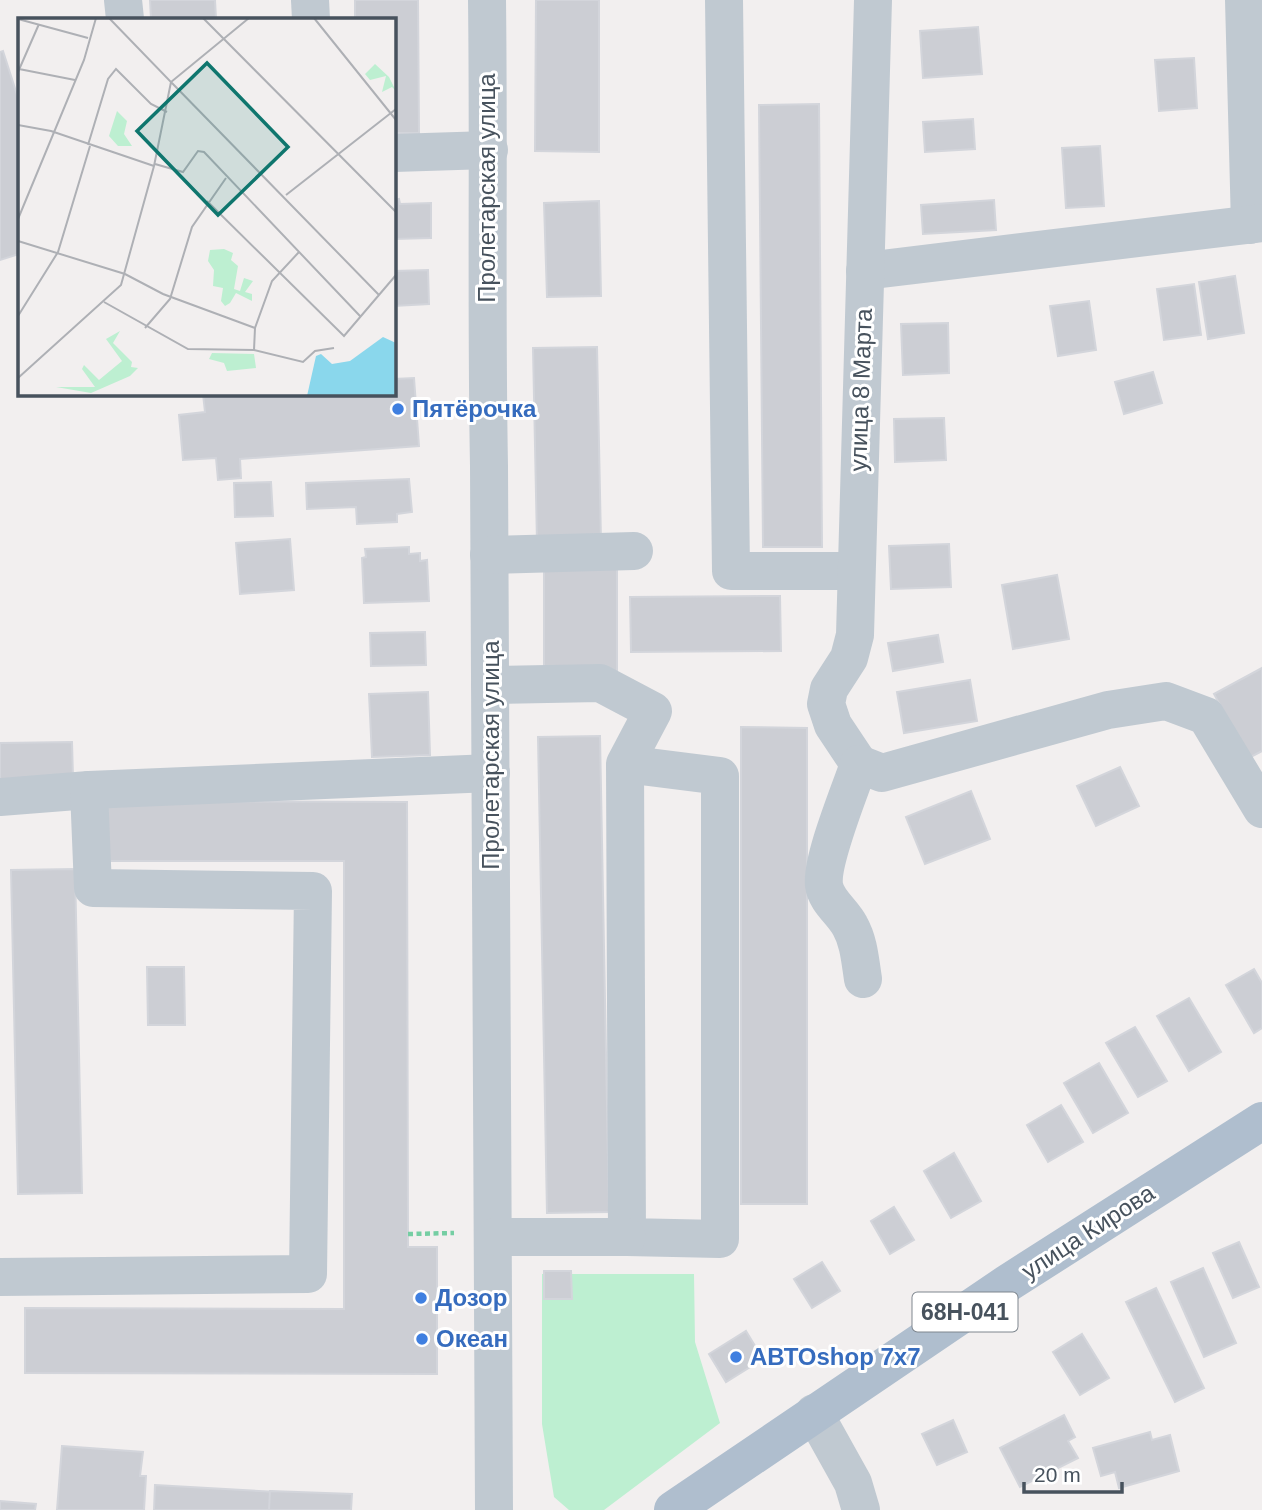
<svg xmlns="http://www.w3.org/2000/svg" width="1262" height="1510" font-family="Arial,sans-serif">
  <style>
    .green { fill: #bdefd1 }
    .building { fill: #ccced4; stroke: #d3d5db; stroke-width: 2 }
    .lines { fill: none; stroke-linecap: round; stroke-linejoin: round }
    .path { stroke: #75cea3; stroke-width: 4.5; stroke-dasharray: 5 3.5; stroke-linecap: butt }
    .minor { stroke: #c0c9d1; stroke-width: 38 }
    .major { stroke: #afbece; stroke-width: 38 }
    .shop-dot { fill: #3f7fe0; stroke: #fff; stroke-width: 2.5 }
    .labels { text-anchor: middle; stroke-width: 6; stroke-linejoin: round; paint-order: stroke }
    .shield { fill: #fff; stroke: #7e868e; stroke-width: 2 }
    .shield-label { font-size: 23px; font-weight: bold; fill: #47525d }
    .street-label { font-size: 24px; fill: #47525d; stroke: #fff }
    .shop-label { font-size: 24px; font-weight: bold; fill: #366cbe; stroke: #fff; text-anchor: start }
    .inset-road { fill: none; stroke: #aeb0b5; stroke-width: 2 }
    .view { fill: #0f766e; fill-opacity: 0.15; stroke: #0f766e; stroke-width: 3.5 }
    .inset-edge { fill: none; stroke: #47525d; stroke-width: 3.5 }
  </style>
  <rect width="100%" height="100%" fill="#f2efef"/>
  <path class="green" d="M 542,1274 L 694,1274 L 695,1342 L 720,1423 L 604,1510 L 569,1510 L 554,1497 L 542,1424 Z"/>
  <g class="building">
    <path d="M 150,0 L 215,0 L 216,19 L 151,19 Z"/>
    <path d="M 355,0 L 418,0 L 419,133 L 394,133 L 394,19 L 355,19 Z"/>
    <path d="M 536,0 L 599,0 L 599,152 L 535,151 Z"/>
    <path d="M 978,27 L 982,74 L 923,78 L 920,31 Z"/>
    <path d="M 3,51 L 19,101 L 19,254 L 0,260 L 0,52 Z"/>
    <path d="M 1194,58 L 1197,108 L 1159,111 L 1155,60 Z"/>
    <path d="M 819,104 L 822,547 L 763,547 L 759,105 Z"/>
    <path d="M 973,119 L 975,149 L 925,152 L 923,122 Z"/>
    <path d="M 1100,146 L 1104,206 L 1066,208 L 1062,148 Z"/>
    <path d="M 399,199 L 400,204 L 431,203 L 431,238 L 394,239 L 394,200 Z"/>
    <path d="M 994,200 L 996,230 L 923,234 L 921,205 Z"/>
    <path d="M 599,201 L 601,296 L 547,297 L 544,203 Z"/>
    <path d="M 428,270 L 429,304 L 394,306 L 394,271 Z"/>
    <path d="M 1235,276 L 1244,333 L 1208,339 L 1199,282 Z"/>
    <path d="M 1194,284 L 1201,335 L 1164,340 L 1157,289 Z"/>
    <path d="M 1089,301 L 1096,350 L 1058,356 L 1050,306 Z"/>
    <path d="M 948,323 L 949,373 L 903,375 L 901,324 Z"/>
    <path d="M 597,347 L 601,542 L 537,543 L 533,348 Z"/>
    <path d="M 1153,372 L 1162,403 L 1124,414 L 1115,382 Z"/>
    <path d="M 414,378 L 419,446 L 240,459 L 241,478 L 218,480 L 216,458 L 183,460 L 179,415 L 205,412 L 203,394 L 394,394 L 394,379 Z"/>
    <path d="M 944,418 L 946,460 L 895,462 L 894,419 Z"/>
    <path d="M 409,479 L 412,512 L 397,514 L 397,522 L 357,524 L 356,507 L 307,509 L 306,483 Z"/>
    <path d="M 271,482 L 273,516 L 235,517 L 234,483 Z"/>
    <path d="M 290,539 L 294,590 L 240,594 L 236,543 Z"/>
    <path d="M 949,544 L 951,587 L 891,589 L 889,546 Z"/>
    <path d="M 409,547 L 409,554 L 420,553 L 420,561 L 427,560 L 429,601 L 364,603 L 362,558 L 366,557 L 365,549 Z"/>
    <rect x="544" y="569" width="73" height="104"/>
    <path d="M 1057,575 L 1069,639 L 1013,649 L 1002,585 Z"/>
    <path d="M 780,596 L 781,651 L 631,652 L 630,597 Z"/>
    <path d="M 425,632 L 426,665 L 371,666 L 370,633 Z"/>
    <path d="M 938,635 L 943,662 L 893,671 L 888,643 Z"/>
    <path d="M 1262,668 L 1262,751 L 1249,758 L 1214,694 Z"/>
    <path d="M 970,680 L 977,721 L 904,733 L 897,692 Z"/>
    <path d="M 428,692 L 430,755 L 372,757 L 369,694 Z"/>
    <path d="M 741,727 L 807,728 L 807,1204 L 741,1204 Z"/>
    <path d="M 600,736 L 609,1212 L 547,1213 L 538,737 Z"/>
    <path d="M 72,742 L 73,778 L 0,779 L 0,743 Z"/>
    <path d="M 1120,767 L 1139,806 L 1096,826 L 1077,786 Z"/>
    <path d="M 971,791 L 990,839 L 925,864 L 906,817 Z"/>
    <path d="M 106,801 L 407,802 L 408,1247 L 437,1247 L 437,1374 L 25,1373 L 25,1308 L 344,1309 L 344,861 L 106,861 Z"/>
    <path d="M 75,869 L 82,1193 L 18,1194 L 11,870 Z"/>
    <path d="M 147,967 L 184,967 L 185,1025 L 148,1025 Z"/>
    <path d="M 1254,969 L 1262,983 L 1262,1028 L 1254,1033 L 1226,985 Z"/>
    <path d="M 1189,998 L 1221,1052 L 1189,1071 L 1157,1016 Z"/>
    <path d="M 1135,1027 L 1167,1081 L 1138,1097 L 1106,1043 Z"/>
    <path d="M 1099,1063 L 1128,1113 L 1093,1133 L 1064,1083 Z"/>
    <path d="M 1061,1105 L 1083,1142 L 1048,1162 L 1027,1125 Z"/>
    <path d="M 954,1153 L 981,1201 L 951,1218 L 924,1171 Z"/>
    <path d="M 894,1207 L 914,1240 L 890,1254 L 871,1221 Z"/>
    <path d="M 1239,1242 L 1259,1287 L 1233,1298 L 1213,1253 Z"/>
    <path d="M 822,1262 L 840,1291 L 812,1308 L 794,1279 Z"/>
    <path d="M 1203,1268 L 1236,1343 L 1204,1357 L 1171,1282 Z"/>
    <path d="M 544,1271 L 571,1271 L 572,1299 L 544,1299 Z"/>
    <path d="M 1156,1288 L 1204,1388 L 1175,1402 L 1126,1302 Z"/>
    <path d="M 746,1331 L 763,1359 L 726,1382 L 709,1354 Z"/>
    <path d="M 1082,1334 L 1109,1378 L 1080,1395 L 1053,1352 Z"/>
    <path d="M 1064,1415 L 1075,1437 L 1068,1441 L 1078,1458 L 1020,1487 L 1000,1448 Z"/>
    <path d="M 953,1420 L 967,1452 L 937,1465 L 922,1434 Z"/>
    <path d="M 1150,1432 L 1152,1440 L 1170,1435 L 1179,1471 L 1119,1488 L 1115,1472 L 1101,1476 L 1093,1448 Z"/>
    <path d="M 62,1446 L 143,1452 L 140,1476 L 146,1476 L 144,1510 L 57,1510 Z"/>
    <path d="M 155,1485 L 277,1492 L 276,1510 L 154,1510 Z"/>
    <path d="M 270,1491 L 352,1494 L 351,1510 L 269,1510 Z"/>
    <path d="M 0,1501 L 36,1504 L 35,1510 L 0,1510 Z"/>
  </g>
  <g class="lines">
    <path class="path" d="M 408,1234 L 454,1233"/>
    <g class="minor">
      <path d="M 123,0 L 125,19"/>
      <path d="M 310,0 L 311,19"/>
      <path d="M 487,0 C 489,155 486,310 489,466 L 494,1510"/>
      <path d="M 724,0 L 731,571 L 856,571"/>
      <path d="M 1244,0 L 1250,225"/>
      <path d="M 394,153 L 489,150"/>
      <path d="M 865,271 L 1262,223"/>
      <path d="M 489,555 L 634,551"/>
      <path d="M 490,685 L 600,683 L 653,711 L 625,764 L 720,776 L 720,1239 L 627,1237 L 625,764"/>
      <path d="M 859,764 L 833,725 L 826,704 L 829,689 L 849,658 L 855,635 L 873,0"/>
      <path d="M 859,764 L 882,773 L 1108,710 L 1166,701 L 1206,716 L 1262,809"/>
      <path d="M 859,764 C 850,791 821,860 824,885 C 826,901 843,912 850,926 C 859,942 860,960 863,979"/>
      <path d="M 0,797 L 89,790"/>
      <path d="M 494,1237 L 627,1237"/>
      <path d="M 0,1277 L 308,1274 L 313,891 L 93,888 L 89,790 L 491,773"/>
      <path d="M 814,1413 L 853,1483 L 861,1510"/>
    </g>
    <path class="major" d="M 673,1510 L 1008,1283 L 1262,1121"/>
  </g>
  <g class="shop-dot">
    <circle cx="398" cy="409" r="7"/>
    <circle cx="421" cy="1298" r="7"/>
    <circle cx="422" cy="1339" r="7"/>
    <circle cx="736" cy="1357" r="7"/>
  </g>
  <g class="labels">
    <rect class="shield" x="912.5" y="1292.5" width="105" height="39" rx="5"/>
    <g class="shield-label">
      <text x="965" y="1320">68Н-041</text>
    </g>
    <g class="street-label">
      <text transform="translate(487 188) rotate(-90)" y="8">Пролетарская улица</text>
      <text transform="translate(861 390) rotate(-88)" y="8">улица 8 Марта</text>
      <text transform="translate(491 755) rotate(-90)" y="8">Пролетарская улица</text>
      <text transform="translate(1088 1232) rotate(-33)" y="8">улица Кирова</text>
    </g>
    <g class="shop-label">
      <text x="412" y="417">Пятёрочка</text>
      <text x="435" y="1306">Дозор</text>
      <text x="436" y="1347">Океан</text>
      <text x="750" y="1365">АВТОshop 7x7</text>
    </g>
  </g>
  <g transform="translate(18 18)">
    <rect width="378" height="378" fill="#f2efef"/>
    <path d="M 357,46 L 371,59 L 378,73 L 374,69 L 364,74 L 368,58 L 352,62 L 347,56 ZM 99,93 L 109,103 L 106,116 L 114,128 L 100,128 L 91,118 ZM 206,231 L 215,235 L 213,242 L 220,248 L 216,271 L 222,273 L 226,260 L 235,263 L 227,274 L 234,276 L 234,283 L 218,275 L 212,285 L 207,288 L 203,283 L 205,270 L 195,268 L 196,252 L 190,243 L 192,232 ZM 102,313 L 95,325 L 114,344 L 113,349 L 120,350 L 112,358 L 73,375 L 38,369 L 77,369 L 64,351 L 66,347 L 81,362 L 104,343 L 88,321 ZM 194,335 L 236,336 L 238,350 L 209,353 L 206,345 L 191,341 Z" fill="#bdefd1"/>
    <path d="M 365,319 L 378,325 L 378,378 L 289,378 L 298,338 L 303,336 L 314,346 L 332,343 Z" fill="#8ad7ec"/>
    <path class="inset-road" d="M 185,0 L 378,194M 231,0 L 153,64 L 361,277M 296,0 L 378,102M 0,1 L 70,20M 1,51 L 57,62M 0,54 L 21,6M 0,107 L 33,113 L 136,148M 70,127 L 90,61 L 98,51 L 133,86 L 149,94M 137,146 L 165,154 L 180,133 L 186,134 L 342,298M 268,177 L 378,91M 189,183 L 326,318 L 378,257M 0,201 L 66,42 L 78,0M 0,223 L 107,256 L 145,276 L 237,310M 86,284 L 170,331 L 236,332 L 285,344 L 297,333 L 316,330M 0,298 L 40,234 L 72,128M 127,310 L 152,281 L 174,209 L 208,160M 236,332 L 237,310 L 254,263 L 281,234M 0,360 L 103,267 L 136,148 L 153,64 L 91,0"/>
    <path class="view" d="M 189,45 L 270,129 L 200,197 L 119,113 Z"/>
    <rect width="378" height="378" class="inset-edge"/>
  </g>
  <path d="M1024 1482v10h98v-10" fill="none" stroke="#47525d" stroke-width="3.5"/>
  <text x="1034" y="1482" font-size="21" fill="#47525d" stroke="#ffffff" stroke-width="5" paint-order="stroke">20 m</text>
</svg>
